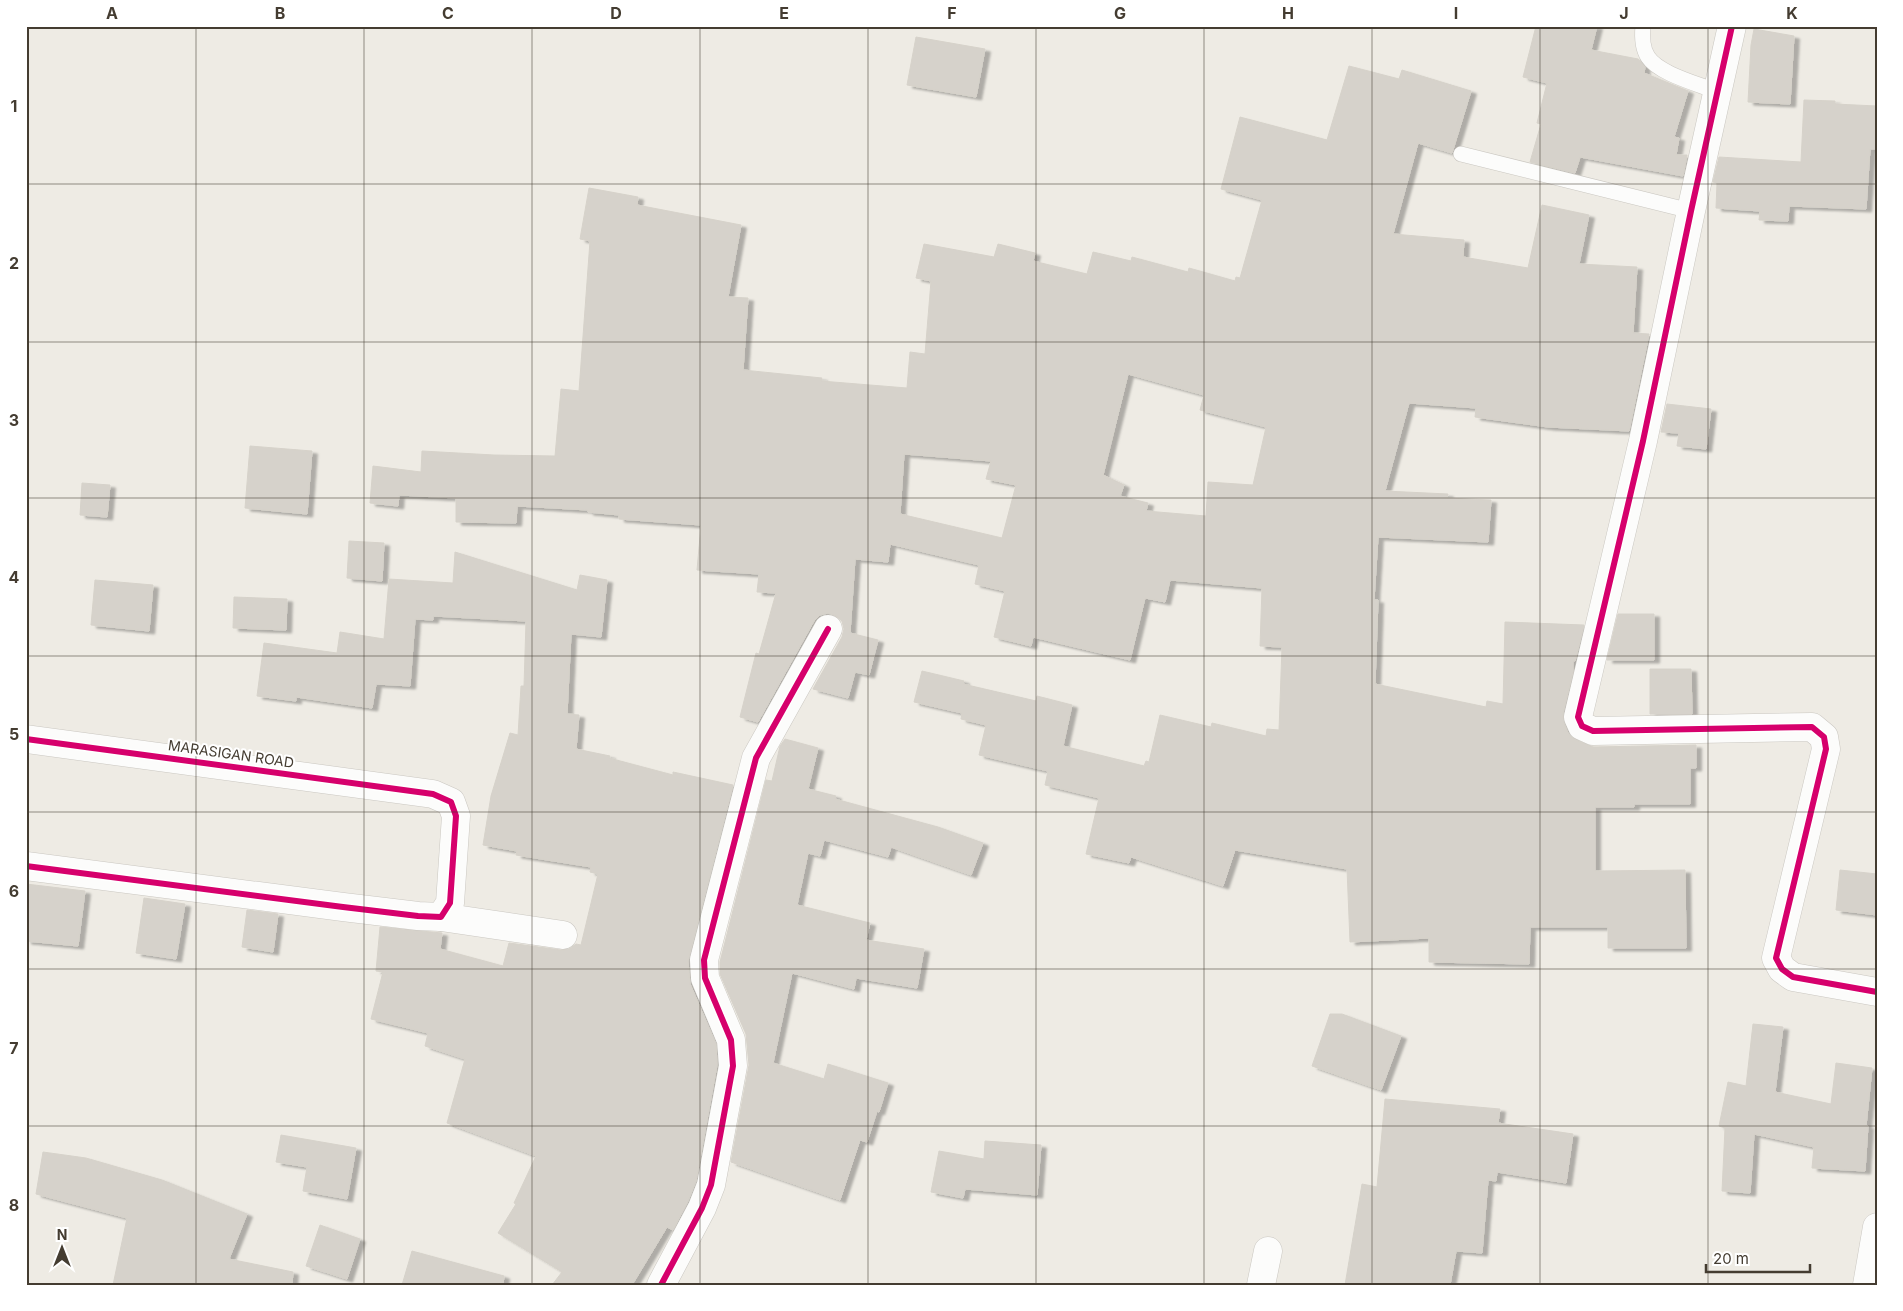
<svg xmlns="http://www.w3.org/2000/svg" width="1903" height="1311" font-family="Inter,sans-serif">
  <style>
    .building { fill: #d6d2cb; stroke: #d6d2ca; fill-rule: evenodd; filter: url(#shadow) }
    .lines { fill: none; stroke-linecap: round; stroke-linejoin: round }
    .lane-casing { stroke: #cac7c1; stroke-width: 16 }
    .street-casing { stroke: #cac7c1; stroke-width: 29 }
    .lane { stroke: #fcfcfb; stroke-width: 15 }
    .street { stroke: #fcfcfb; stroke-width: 28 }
    .cycleway-casing { stroke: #fff; stroke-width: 9 }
    .cycleway { stroke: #d6006c; stroke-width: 6 }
    .grid { fill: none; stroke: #443c31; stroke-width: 1; stroke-opacity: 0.55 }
    .labels { text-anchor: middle; stroke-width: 4; stroke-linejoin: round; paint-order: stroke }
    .street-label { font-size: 14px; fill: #443c31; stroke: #fff }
    .neatline { fill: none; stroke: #443c31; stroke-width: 2 }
    .grid-label { font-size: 16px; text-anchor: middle; font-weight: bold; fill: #443c31 }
  </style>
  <defs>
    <filter id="shadow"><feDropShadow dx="5.5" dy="3" stdDeviation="1" flood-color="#0004"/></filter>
  </defs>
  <rect width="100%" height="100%" fill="#eeebe4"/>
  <g class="building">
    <path d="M 1536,26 L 1597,26 L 1591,50 L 1638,59 L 1645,67 L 1644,73 L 1688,91 L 1674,137 L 1679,138 L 1676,155 L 1687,155 L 1683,176 L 1580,157 L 1575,173 L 1530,162 L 1541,124 L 1537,123 L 1547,83 L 1523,77 Z"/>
    <path d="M 1754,29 L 1794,36 L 1790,104 L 1748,102 L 1751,45 Z"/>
    <path d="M 916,37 L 985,49 L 976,97 L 907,85 Z"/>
    <path d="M 1349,66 L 1399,79 L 1402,70 L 1471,91 L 1452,153 L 1418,143 L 1393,234 L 1464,240 L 1463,257 L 1528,268 L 1542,205 L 1589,215 L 1579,264 L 1637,267 L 1633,333 L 1649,334 L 1629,431 L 1548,427 L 1475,417 L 1476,408 L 1409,403 L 1385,491 L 1448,494 L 1447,498 L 1491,500 L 1488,542 L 1378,537 L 1374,600 L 1378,600 L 1375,684 L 1486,707 L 1487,701 L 1503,704 L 1505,622 L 1584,625 L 1575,661 L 1573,661 L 1573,672 L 1563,713 L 1564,723 L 1568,733 L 1576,740 L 1593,747 L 1696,745 L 1696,768 L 1690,768 L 1690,804 L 1634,804 L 1634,807 L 1595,807 L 1595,871 L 1685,870 L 1686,948 L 1608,948 L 1608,927 L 1530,927 L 1529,964 L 1429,962 L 1429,938 L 1350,942 L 1347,869 L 1235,850 L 1223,886 L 1131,857 L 1129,863 L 1086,854 L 1099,798 L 1045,785 L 1048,771 L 979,755 L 986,725 L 961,719 L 962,713 L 914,702 L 922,671 L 964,681 L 963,684 L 1036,701 L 1037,696 L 1072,705 L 1063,746 L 1144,766 L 1146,761 L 1149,762 L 1160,715 L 1211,727 L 1212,723 L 1266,736 L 1267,729 L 1279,730 L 1282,647 L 1260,646 L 1262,588 L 1170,580 L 1165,602 L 1145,598 L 1130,660 L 1033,637 L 1031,646 L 994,637 L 1005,591 L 975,584 L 979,565 L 890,544 L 888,562 L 855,559 L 850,633 L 878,640 L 869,675 L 855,672 L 848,698 L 813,689 L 842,637 L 844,629 L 842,621 L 836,616 L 828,613 L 820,615 L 814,621 L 758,722 L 740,717 L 756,653 L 759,654 L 776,593 L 757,592 L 759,574 L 697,570 L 701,525 L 619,519 L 619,515 L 588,512 L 588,510 L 517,506 L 516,523 L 456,522 L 456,498 L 399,495 L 398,506 L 370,503 L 373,466 L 421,472 L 422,451 L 494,455 L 555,456 L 561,389 L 579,391 L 590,241 L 580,239 L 589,188 L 638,197 L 637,205 L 741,225 L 728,297 L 748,298 L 743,370 L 822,378 L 821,381 L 907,388 L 910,352 L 925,354 L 931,281 L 916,278 L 924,244 L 994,257 L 998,244 L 1035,253 L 1033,261 L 1087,274 L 1093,252 L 1131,261 L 1132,257 L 1188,272 L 1189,268 L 1235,281 L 1236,277 L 1240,278 L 1262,200 L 1221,189 L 1240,117 L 1327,140 ZM 1128,374 L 1204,395 L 1200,410 L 1266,427 L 1253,485 L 1208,482 L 1206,516 L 1146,511 L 1148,503 L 1120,496 L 1124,485 L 1103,475 ZM 904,454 L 991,461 L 986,479 L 1016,485 L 1002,538 L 900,514 Z"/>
    <path d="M 1804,100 L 1835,101 L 1835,104 L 1877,106 L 1877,149 L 1870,149 L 1866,209 L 1789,206 L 1788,221 L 1759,220 L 1760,211 L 1716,208 L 1717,183 L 1713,182 L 1719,157 L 1801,162 Z"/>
    <path d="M 1667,404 L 1711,409 L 1706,449 L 1677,446 L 1679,433 L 1661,432 Z"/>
    <path d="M 250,446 L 312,451 L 307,514 L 245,508 Z"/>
    <path d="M 82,483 L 110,485 L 107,517 L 80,515 Z"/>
    <path d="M 349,541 L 384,543 L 382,581 L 347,578 Z"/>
    <path d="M 455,552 L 577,590 L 580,575 L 607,580 L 601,637 L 571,634 L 567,714 L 579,715 L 576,749 L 610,756 L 609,758 L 673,775 L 673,772 L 733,785 L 688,961 L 690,984 L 716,1044 L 717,1065 L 696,1181 L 688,1201 L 673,1230 L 667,1227 L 632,1285 L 552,1285 L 562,1272 L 498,1233 L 516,1204 L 514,1203 L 536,1156 L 447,1123 L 465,1059 L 425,1046 L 428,1033 L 371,1019 L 383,972 L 376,971 L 380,927 L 442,933 L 440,949 L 503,966 L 509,943 L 561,950 L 569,949 L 576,944 L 581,945 L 598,874 L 590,872 L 591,867 L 516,855 L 517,851 L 483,845 L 491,796 L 510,733 L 518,735 L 521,686 L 524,686 L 526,621 L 433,616 L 433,620 L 415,619 L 410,686 L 376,684 L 372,708 L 296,697 L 296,701 L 257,696 L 264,643 L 337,653 L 340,632 L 384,639 L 389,579 L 453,583 Z"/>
    <path d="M 95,580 L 153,585 L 149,631 L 91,625 Z"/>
    <path d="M 234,597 L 287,599 L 286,630 L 233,628 Z"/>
    <path d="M 1618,614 L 1654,614 L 1654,660 L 1607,660 Z"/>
    <path d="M 1650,669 L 1691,669 L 1692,714 L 1650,714 Z"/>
    <path d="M 785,739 L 818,748 L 808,789 L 836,796 L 835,799 L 938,827 L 983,843 L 971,875 L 891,847 L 888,857 L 824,840 L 820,856 L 808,853 L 797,905 L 870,923 L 866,940 L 924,949 L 917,988 L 856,978 L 854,989 L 792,973 L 773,1063 L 824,1079 L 828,1064 L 888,1083 L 879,1112 L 877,1111 L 867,1142 L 860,1140 L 840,1200 L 731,1162 L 749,1065 L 746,1034 L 720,974 L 720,962 L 766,780 L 772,781 L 780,746 Z"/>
    <path d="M 1840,870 L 1877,874 L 1877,915 L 1836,910 Z"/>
    <path d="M 26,884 L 85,891 L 78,946 L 26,941 Z"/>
    <path d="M 144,898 L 185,904 L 176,959 L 136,953 Z"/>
    <path d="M 247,910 L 278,914 L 273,952 L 242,947 Z"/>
    <path d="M 1330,1014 L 1342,1014 L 1401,1036 L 1381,1090 L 1312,1066 Z"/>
    <path d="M 1753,1024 L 1783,1027 L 1775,1092 L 1831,1104 L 1836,1063 L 1872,1068 L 1866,1126 L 1868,1126 L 1865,1171 L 1812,1168 L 1814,1147 L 1754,1134 L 1750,1193 L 1722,1191 L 1725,1128 L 1719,1126 L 1728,1082 L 1746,1086 Z"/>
    <path d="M 1385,1099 L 1500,1109 L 1498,1123 L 1573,1134 L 1566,1183 L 1497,1172 L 1496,1181 L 1488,1180 L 1482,1253 L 1456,1251 L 1450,1285 L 1345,1285 L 1362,1184 L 1377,1187 Z"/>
    <path d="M 281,1135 L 356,1148 L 347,1199 L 303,1191 L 307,1167 L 276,1162 Z"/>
    <path d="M 985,1141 L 1041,1145 L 1037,1195 L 965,1189 L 963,1198 L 931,1192 L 939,1151 L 984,1159 Z"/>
    <path d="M 43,1152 L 86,1158 L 162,1180 L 247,1214 L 229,1259 L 293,1272 L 292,1285 L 113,1285 L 127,1218 L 36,1194 Z"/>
    <path d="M 320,1225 L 360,1239 L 347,1279 L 306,1266 Z"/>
    <path d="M 412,1251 L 504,1276 L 503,1285 L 402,1285 Z"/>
  </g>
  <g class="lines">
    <defs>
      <g id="lane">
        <path d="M 1643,26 C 1642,36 1642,48 1648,57 C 1659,74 1699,84 1718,92"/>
        <path d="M 1461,154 L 1691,211"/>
      </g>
      <g id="street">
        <path d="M 1732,26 L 1691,211 L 1643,441 L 1578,717 L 1582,726 L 1593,731 L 1812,727 L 1824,737 L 1826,749 L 1776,958 L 1782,969 L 1793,977 L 1877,992"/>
        <path d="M 26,739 L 433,794 L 451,802 L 456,816 L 450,903 L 441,917 L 418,916 L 343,907 L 26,866"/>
        <path d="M 441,917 L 563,935"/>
        <path d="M 661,1285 L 702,1208 L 711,1185 L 733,1066 L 731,1040 L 705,978 L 704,960 L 756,758 L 828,629"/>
        <path d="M 1261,1285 L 1268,1251"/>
        <path d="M 1867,1285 L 1877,1227"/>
      </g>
    </defs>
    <use href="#lane" class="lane-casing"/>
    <use href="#street" class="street-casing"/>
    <use href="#lane" class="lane"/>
    <use href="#street" class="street"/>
    <defs>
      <g id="cycleway">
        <path d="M 1732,26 L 1691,211 L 1643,441 L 1578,717 L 1582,726 L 1593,731 L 1812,727 L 1824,737 L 1826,749 L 1776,958 L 1782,969 L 1793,977 L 1877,992"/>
        <path d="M 26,739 L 433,794 L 451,802 L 456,816 L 450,903 L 441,917 L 418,916 L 343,907 L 26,866"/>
        <path d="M 661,1285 L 702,1208 L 711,1185 L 733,1066 L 731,1040 L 705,978 L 704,960 L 756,758 L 828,629"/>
      </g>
    </defs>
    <use href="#cycleway" class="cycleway-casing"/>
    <use href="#cycleway" class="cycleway"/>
  </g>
  <path class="grid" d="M 196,26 L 196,1285M 364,26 L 364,1285M 532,26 L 532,1285M 700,26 L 700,1285M 868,26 L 868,1285M 1036,26 L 1036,1285M 1204,26 L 1204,1285M 1372,26 L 1372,1285M 1540,26 L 1540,1285M 1708,26 L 1708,1285M 26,184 L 1877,184M 26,342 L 1877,342M 26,498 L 1877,498M 26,656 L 1877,656M 26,812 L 1877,812M 26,969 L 1877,969M 26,1126 L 1877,1126"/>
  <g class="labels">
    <g class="street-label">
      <text transform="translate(231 754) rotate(8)" y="5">MARASIGAN ROAD</text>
    </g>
  </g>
  <rect width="1903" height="1311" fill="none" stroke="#ffffff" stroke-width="55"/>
  <g transform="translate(62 1248)" stroke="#ffffff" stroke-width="4" paint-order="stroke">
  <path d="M0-4L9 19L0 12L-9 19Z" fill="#443c31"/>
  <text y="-8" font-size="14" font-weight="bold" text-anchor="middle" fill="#443c31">N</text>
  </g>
  <path d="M1706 1264v8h104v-8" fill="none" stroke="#443c31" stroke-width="2.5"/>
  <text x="1713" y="1264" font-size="15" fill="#443c31" stroke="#ffffff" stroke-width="4" paint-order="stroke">20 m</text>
  <rect x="28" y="28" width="1848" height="1256" class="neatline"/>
  <g class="grid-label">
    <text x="112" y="19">A</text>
    <text x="280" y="19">B</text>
    <text x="448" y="19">C</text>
    <text x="616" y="19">D</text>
    <text x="784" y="19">E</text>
    <text x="952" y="19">F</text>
    <text x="1120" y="19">G</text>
    <text x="1288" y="19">H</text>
    <text x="1456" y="19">I</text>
    <text x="1624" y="19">J</text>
    <text x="1792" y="19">K</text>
    <text x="14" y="112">1</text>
    <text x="14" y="269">2</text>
    <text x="14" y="426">3</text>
    <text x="14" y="583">4</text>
    <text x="14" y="740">5</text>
    <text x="14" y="897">6</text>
    <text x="14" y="1054">7</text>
    <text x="14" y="1211">8</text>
  </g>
</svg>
